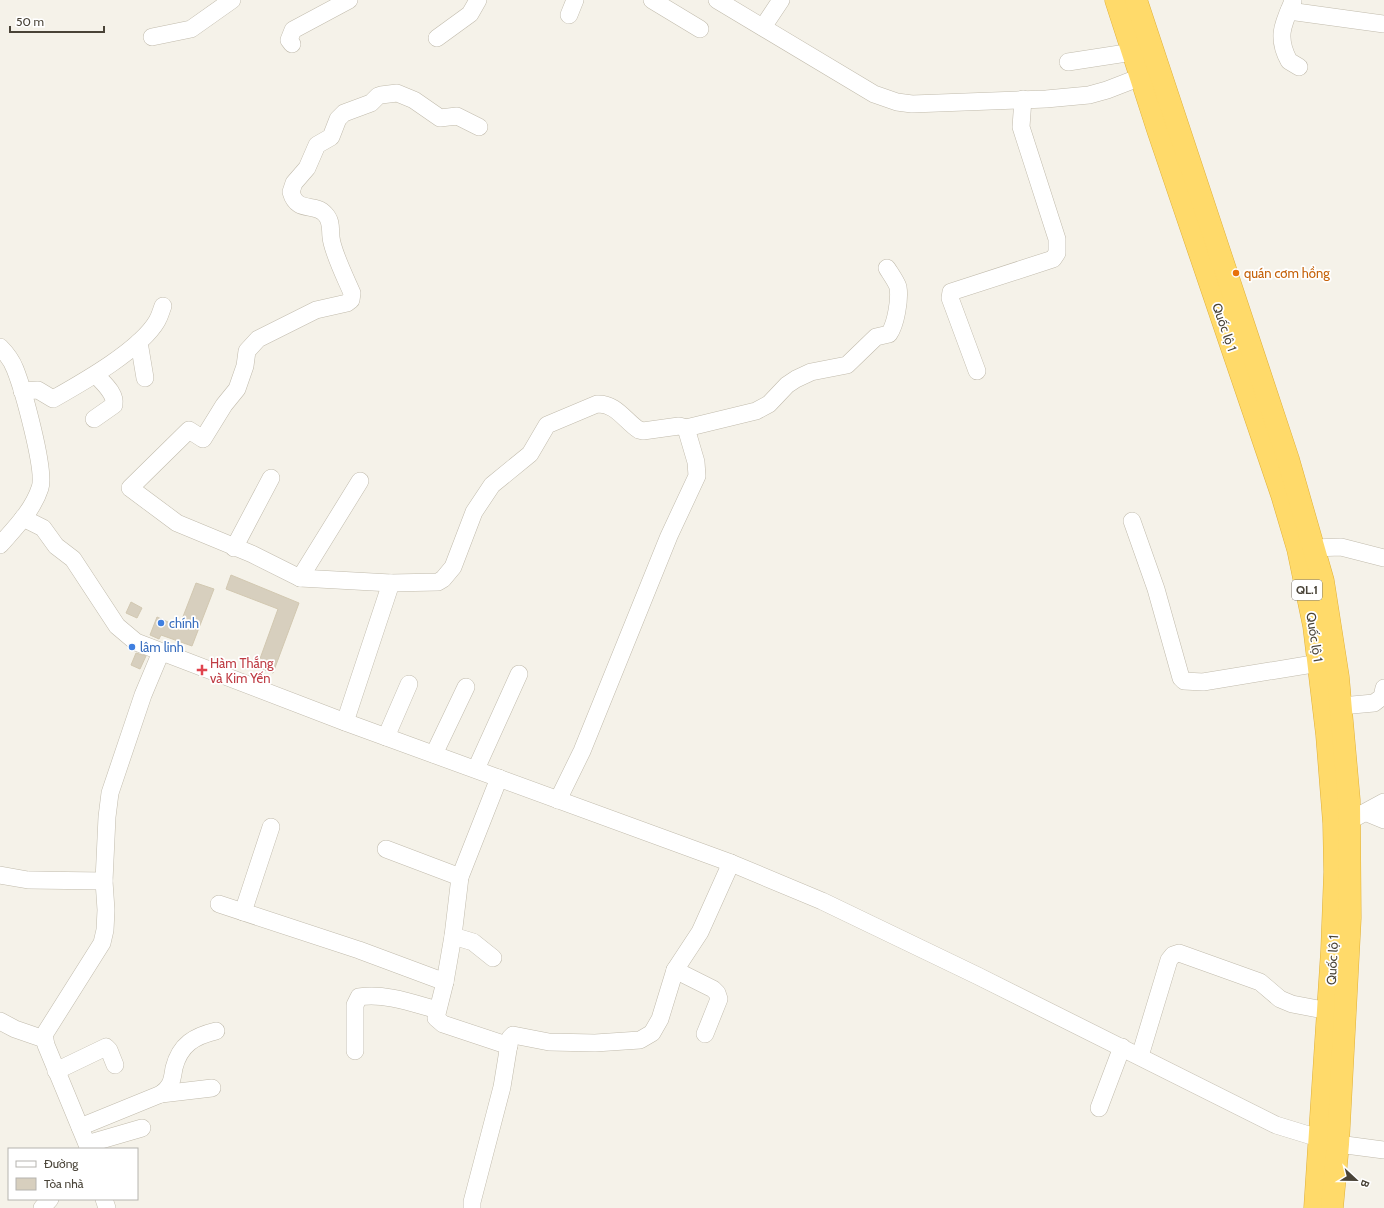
<svg xmlns="http://www.w3.org/2000/svg" width="1384" height="1208" font-family="Cabin,sans-serif">
  <style>
    .building { fill: #d7cfbe; stroke: #d2c8b1 }
    .lines { fill: none; stroke-linecap: round; stroke-linejoin: round }
    .minor-casing { stroke: #c1bbac; stroke-width: 18 }
    .highway-casing { stroke: #e0b038; stroke-width: 23 }
    .minor { stroke: #fff; stroke-width: 17 }
    .highway { stroke: #ffda6a; stroke-width: 22 }
    .food-dot { fill: #e8710a; stroke: #fff; stroke-width: 1.5 }
    .shop-dot { fill: #3f7fe0; stroke: #fff; stroke-width: 1.5 }
    .health-dot { fill: #e0444e; stroke: #fff; stroke-width: 1.5 }
    .labels { text-anchor: middle; stroke-width: 3.5; stroke-linejoin: round; paint-order: stroke }
    .shield { fill: #fff; stroke: #807b73; stroke-width: 1 }
    .shield-label { font-size: 12px; font-weight: bold; fill: #494337 }
    .food-label { font-size: 13px; fill: #c56008; stroke: #fff; text-anchor: start }
    .street-label { font-size: 13px; fill: #494337; stroke: #fff }
    .shop-label { font-size: 13px; fill: #366cbe; stroke: #fff; text-anchor: start }
    .health-label { font-size: 13px; fill: #be3a42; stroke: #fff; text-anchor: start }
  </style>
  <rect width="100%" height="100%" fill="#f5f2e9"/>
  <g class="building">
    <path d="M 231,575 L 299,603 L 273,673 L 257,667 L 278,609 L 226,589 Z"/>
    <path d="M 196,583 L 214,589 L 192,646 L 161,635 L 159,639 L 150,635 L 157,617 L 179,627 Z"/>
    <path d="M 131,602 L 142,608 L 137,618 L 126,613 Z"/>
    <path d="M 136,653 L 146,656 L 140,669 L 131,665 Z"/>
  </g>
  <g class="lines">
    <defs>
      <g id="minor">
        <path d="M 652,0 L 700,29"/>
        <path d="M 717,0 L 874,94 L 897,102 L 912,104 L 1046,99 L 1089,95 L 1107,90 L 1151,73"/>
        <path d="M 1293,1 C 1283,24 1276,37 1289,61 L 1299,67"/>
        <path d="M 1289,11 L 1384,24"/>
        <path d="M 569,15 L 575,0"/>
        <path d="M 763,27 L 781,0"/>
        <path d="M 152,37 L 191,29 L 232,0"/>
        <path d="M 437,38 L 470,14 L 478,0"/>
        <path d="M 292,44 L 289,40 L 293,30 L 349,0"/>
        <path d="M 1068,62 L 1133,52"/>
        <path d="M 479,127 L 457,116 L 440,118 L 414,100 L 397,93 L 381,95 L 378,96 L 371,103 L 344,113 L 338,119 L 331,137 L 317,145 L 307,168 L 294,183 L 291,192 C 297,214 315,202 325,214 C 332,221 330,229 331,237 C 332,251 346,279 352,293 L 351,300 L 347,303 L 316,310 L 258,339 L 247,351 L 245,366 L 237,389 L 224,405 L 203,439 L 189,430 L 130,488 L 177,523 L 252,554 L 300,578 L 391,583 L 438,582 L 443,579 L 453,567 L 474,512 L 492,485 L 530,454 L 547,425 L 597,404 C 616,403 625,421 639,430 L 643,431 L 679,426 L 686,428 L 696,462 L 697,476 L 669,536 L 582,751 L 558,800"/>
        <path d="M 139,342 L 145,378"/>
        <path d="M 0,347 C 6,353 12,361 15,369 C 23,389 46,471 40,488 C 33,510 15,528 0,545"/>
        <path d="M 977,371 L 950,298 L 951,292 L 1053,259 L 1057,253 L 1057,239 L 1021,127 L 1023,99"/>
        <path d="M 22,391 L 38,390 L 53,399 C 83,382 140,350 157,321 C 160,316 161,311 163,306"/>
        <path d="M 94,419 L 114,405 C 116,393 103,383 96,375"/>
        <path d="M 686,428 L 756,411 L 769,404 L 787,385 L 796,379 L 811,372 L 847,365 L 876,337 L 889,334 C 896,324 900,299 898,287 C 896,281 890,273 887,268"/>
        <path d="M 23,518 L 43,528 L 56,546 L 73,559 L 117,626 L 136,642 L 345,722 L 731,863 L 822,901 L 978,976 L 1276,1125 L 1338,1144 L 1384,1150"/>
        <path d="M 1132,521 L 1156,589 L 1181,678 L 1184,681 L 1203,682 L 1319,663"/>
        <path d="M 234,548 L 271,478"/>
        <path d="M 1313,548 L 1341,547 L 1384,558"/>
        <path d="M 300,578 L 360,481"/>
        <path d="M 1341,706 L 1374,703 L 1382,697 L 1384,688"/>
        <path d="M 345,722 L 391,583"/>
        <path d="M 386,737 L 409,684"/>
        <path d="M 434,754 L 466,687"/>
        <path d="M 476,769 L 519,674"/>
        <path d="M 499,778 L 460,877 L 453,936 L 445,982 L 436,1018 L 443,1024 L 509,1046"/>
        <path d="M 1367,813 L 1384,820"/>
        <path d="M 1349,821 L 1384,802"/>
        <path d="M 386,849 L 460,877"/>
        <path d="M 0,875 L 28,880 L 104,881"/>
        <path d="M 219,904 L 359,950 L 445,982"/>
        <path d="M 243,912 L 271,827"/>
        <path d="M 453,936 L 473,942 L 493,958"/>
        <path d="M 675,970 L 713,989 L 717,993 L 719,999 L 705,1034"/>
        <path d="M 0,1021 L 15,1029 L 44,1039"/>
        <path d="M 355,1051 L 355,1005 L 359,997 C 385,993 412,1003 437,1010"/>
        <path d="M 1140,1056 L 1169,960 L 1173,955 L 1179,953 L 1260,982 L 1280,999 L 1292,1004 L 1329,1011"/>
        <path d="M 56,1071 L 106,1047 L 109,1050 L 115,1065"/>
        <path d="M 161,1094 L 212,1088"/>
        <path d="M 1099,1108 L 1122,1047"/>
        <path d="M 80,1127 L 161,1094 C 172,1086 172,1080 174,1068 C 180,1044 195,1036 216,1031"/>
        <path d="M 87,1144 L 142,1128"/>
        <path d="M 89,1149 L 46,1045 L 44,1035 L 102,943 L 105,930 L 106,910 L 104,881 L 107,817 L 110,793 L 143,695 L 161,652"/>
        <path d="M 104,1199 L 107,1208"/>
        <path d="M 42,1208 L 50,1199"/>
        <path d="M 472,1208 L 472,1202 L 502,1087 L 510,1038 L 513,1035 L 549,1042 L 595,1043 L 640,1040 L 652,1033 L 660,1019 L 675,970 L 700,932 L 731,863"/>
      </g>
      <g id="highway">
        <path d="M 1116,0 L 1158,130 L 1282,495 L 1298,549 L 1314,626 L 1327,735 L 1334,823 L 1335,872 L 1332,950 L 1315,1208"/>
        <path d="M 1136,0 L 1288,459 L 1323,581 L 1338,677 L 1349,800 L 1350,918 L 1338,1144 L 1332,1208"/>
      </g>
    </defs>
    <use href="#minor" class="minor-casing"/>
    <use href="#highway" class="highway-casing"/>
    <use href="#minor" class="minor"/>
    <use href="#highway" class="highway"/>
  </g>
  <circle class="food-dot" cx="1236" cy="273" r="4"/>
  <g class="shop-dot">
    <circle cx="161" cy="623" r="4"/>
    <circle cx="132" cy="647" r="4"/>
  </g>
  <path class="health-dot" d="M200 664h4v4h4v4h-4v4h-4v-4h-4v-4h4z"/>
  <g class="labels">
    <rect class="shield" x="1292" y="580" width="30" height="20" rx="3"/>
    <g class="shield-label">
      <text x="1307" y="594">QL.1</text>
    </g>
    <g class="food-label">
      <text x="1244" y="278">quán cơm hồng</text>
    </g>
    <g class="street-label">
      <text transform="translate(1225 327) rotate(71)" y="5">Quốc lộ 1</text>
      <text transform="translate(1315 637) rotate(81)" y="5">Quốc lộ 1</text>
      <text transform="translate(1332 960) rotate(-87)" y="5">Quốc lộ 1</text>
    </g>
    <g class="shop-label">
      <text x="169" y="628">chính</text>
      <text x="140" y="652">lâm linh</text>
    </g>
    <g class="health-label">
      <text x="210" y="668">Hàm Thắng<tspan x="210" dy="15">và Kim Yến</tspan></text>
    </g>
  </g>
  <rect x="8" y="1148" width="130" height="52" fill="#ffffff" stroke="#b6b4af"/>
  <rect x="16" y="1161" width="20" height="6" fill="#ffffff" stroke="#b6b4af"/>
  <text x="44" y="1168" font-size="12" fill="#494337">Đường</text>
  <rect x="16" y="1178" width="20" height="12" fill="#d7cfbe" stroke="#b6b4af"/>
  <text x="44" y="1188" font-size="12" fill="#494337">Tòa nhà</text>
  <g transform="translate(1356 1180) rotate(112)" stroke="#ffffff" stroke-width="3" paint-order="stroke">
  <path d="M0-3L7 15L0 10L-7 15Z" fill="#494337"/>
  <text y="-6" font-size="11" font-weight="bold" text-anchor="middle" fill="#494337">B</text>
  </g>
  <path d="M10 26v6h94v-6" fill="none" stroke="#494337" stroke-width="2"/>
  <text x="16" y="26" font-size="12" fill="#494337" stroke="#ffffff" stroke-width="3" paint-order="stroke">50 m</text>
</svg>
